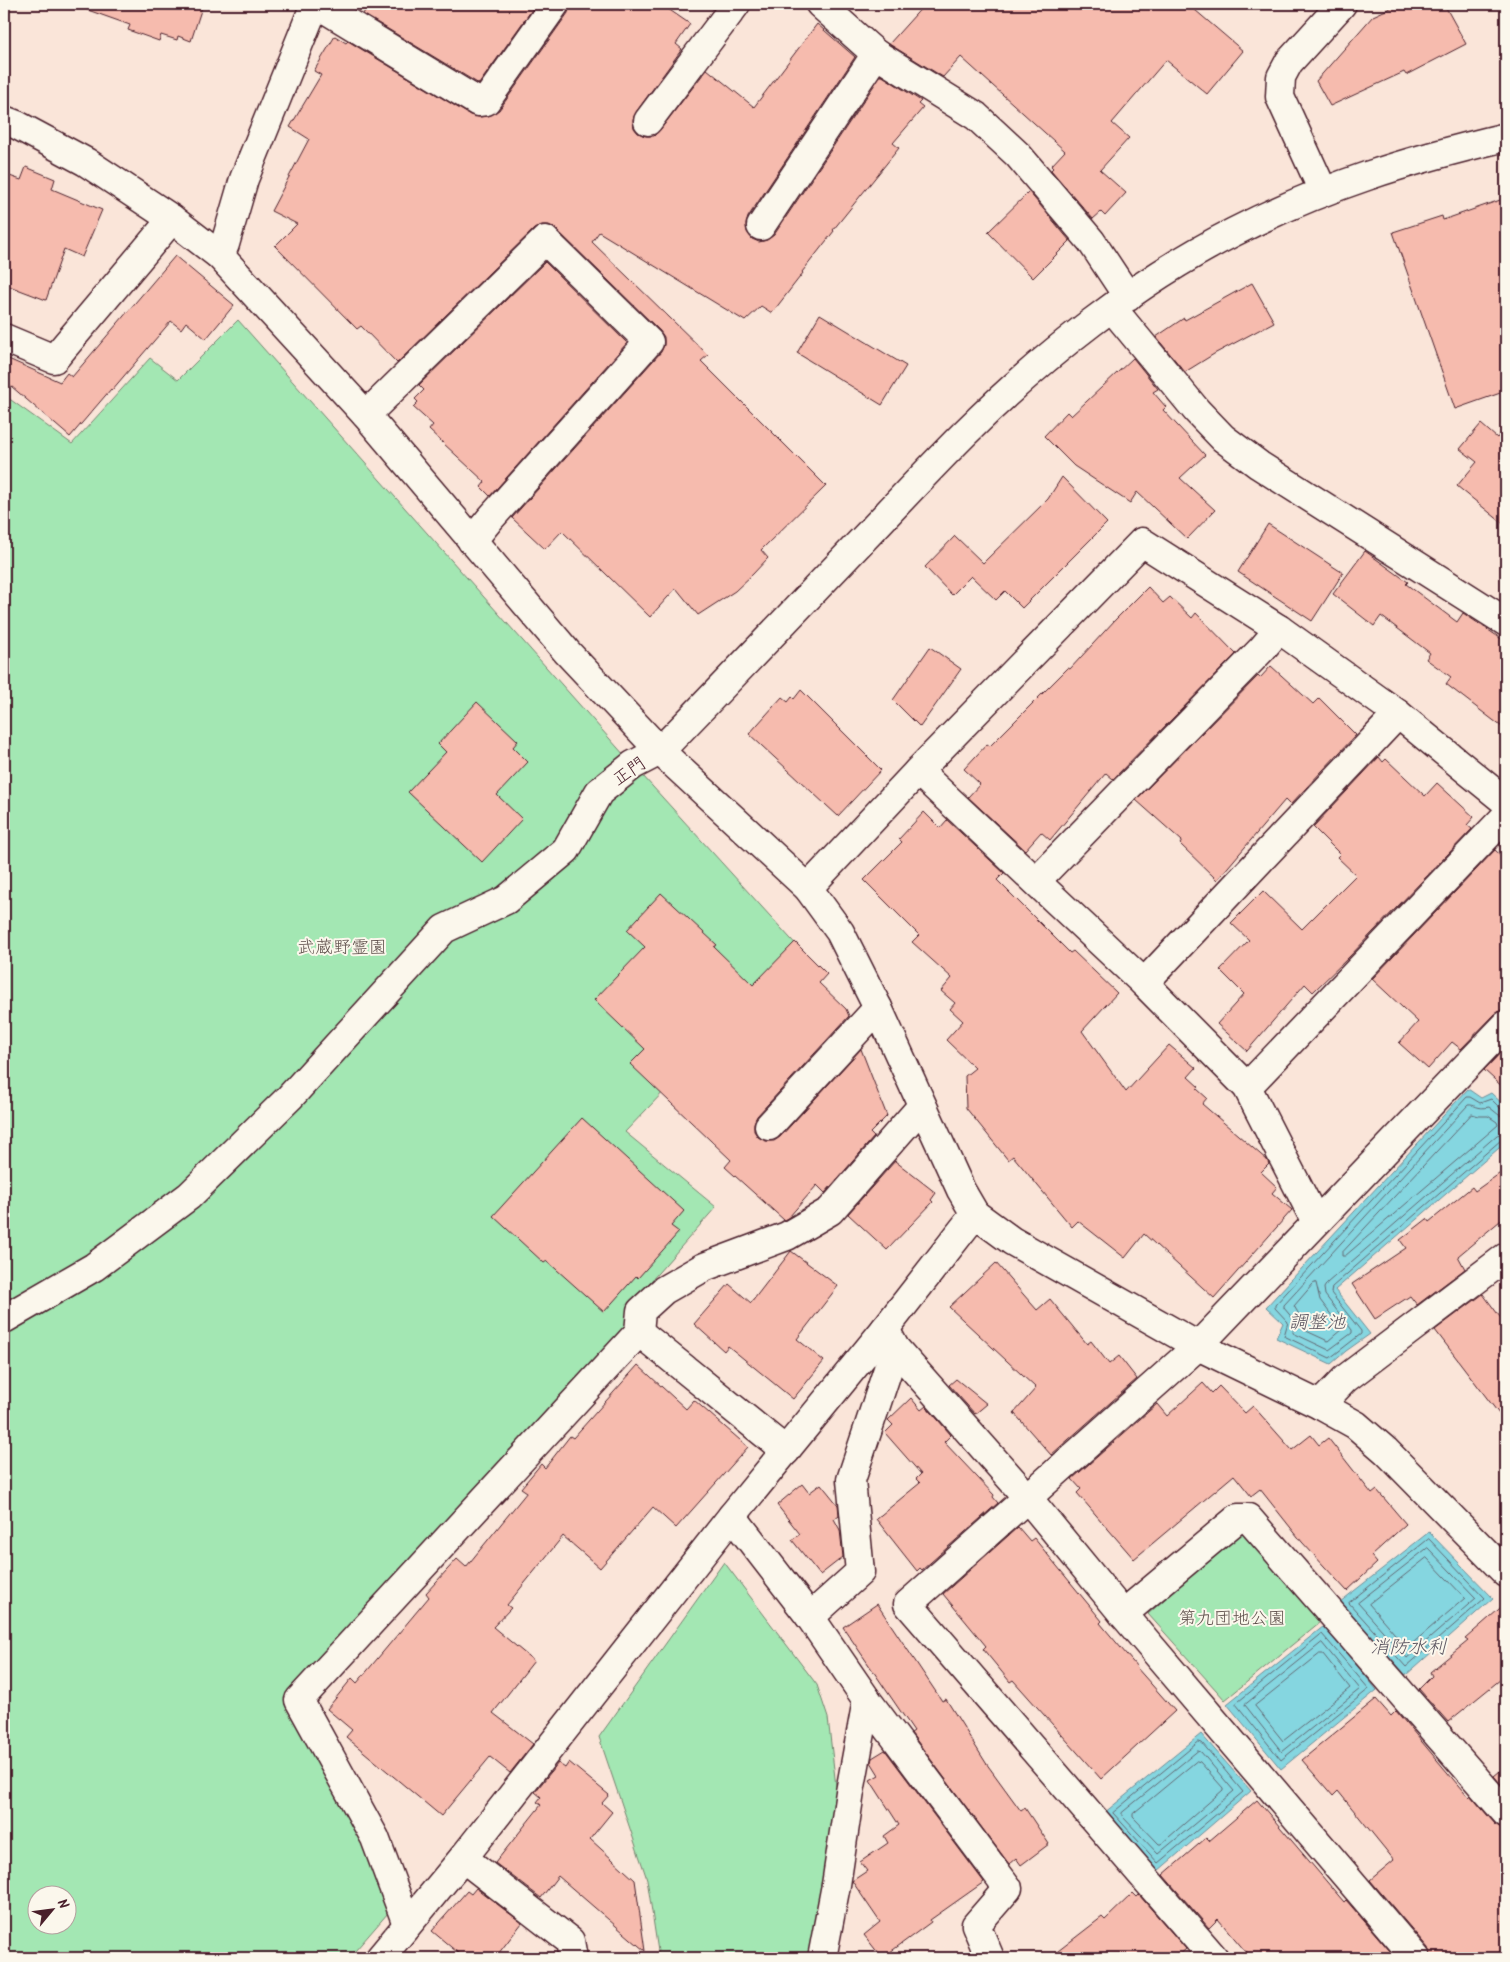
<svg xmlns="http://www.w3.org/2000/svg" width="1510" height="1962" font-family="Kalam,'Klee One',sans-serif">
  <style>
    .green { fill: #a3e7b3; stroke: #76836f; fill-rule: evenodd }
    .water { fill: #85d6e0; stroke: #6d8d98 }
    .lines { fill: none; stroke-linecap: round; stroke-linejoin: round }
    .shore { stroke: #626873; stroke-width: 1 }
    .building { fill: #f6bbae; stroke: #4a1f2b }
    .minor-casing { stroke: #4a1f2b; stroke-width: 31 }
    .minor { stroke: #fbf7ec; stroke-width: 28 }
    .labels { text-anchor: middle; stroke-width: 4; stroke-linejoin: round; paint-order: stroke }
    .street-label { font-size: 18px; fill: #4a1f2b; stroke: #fbf7ec }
    .park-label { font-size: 18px; fill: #60514d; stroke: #fbf7ec }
    .water-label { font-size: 19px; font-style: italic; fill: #5c5661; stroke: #fbf7ec }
  </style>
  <rect width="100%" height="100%" fill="#fae5d9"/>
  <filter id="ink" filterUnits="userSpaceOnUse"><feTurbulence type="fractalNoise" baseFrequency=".02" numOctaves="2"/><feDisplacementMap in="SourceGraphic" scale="10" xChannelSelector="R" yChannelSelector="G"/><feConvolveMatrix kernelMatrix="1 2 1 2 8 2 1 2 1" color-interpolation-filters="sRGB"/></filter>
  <g filter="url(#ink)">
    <g class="green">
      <path d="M 238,320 L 633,765 L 800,949 L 625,1132 L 716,1207 L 629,1306 L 624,1332 L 285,1696 L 366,1851 L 388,1913 L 349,1958 L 4,1958 L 4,395 L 72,444 L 150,358 L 178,380 ZM 38,1894 L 68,1894 L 68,1924 L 38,1924 Z"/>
      <path d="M 1241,1532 L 1320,1622 L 1225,1700 L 1148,1614 Z"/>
      <path d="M 724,1562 L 817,1685 L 828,1718 L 837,1795 L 827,1885 L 808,1958 L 659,1958 L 647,1879 L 599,1737 Z"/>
    </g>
    <g class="water">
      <path d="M 1468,1089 L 1481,1098 L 1491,1093 L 1506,1107 L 1506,1142 L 1335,1290 L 1370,1334 L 1346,1351 L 1331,1364 L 1276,1338 L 1283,1323 L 1266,1307 Z"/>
      <path d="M 1429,1532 L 1493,1598 L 1406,1675 L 1340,1602 Z"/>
      <path d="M 1324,1626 L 1377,1690 L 1281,1769 L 1227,1704 Z"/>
      <path d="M 1201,1734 L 1251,1791 L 1158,1871 L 1104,1813 Z"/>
    </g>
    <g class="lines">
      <g class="shore">
        <path d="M 1506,1110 L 1501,1109 L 1491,1099 L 1480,1103 L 1470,1097 L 1467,1097 L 1275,1305 L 1275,1308 L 1288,1322 L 1284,1336 L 1330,1358 L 1361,1334 L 1361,1331 L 1331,1293 L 1332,1287 L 1501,1140 L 1506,1138"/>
        <path d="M 1472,1114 L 1479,1116 L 1488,1116 L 1497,1122 L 1498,1125 L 1345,1256 L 1342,1256 L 1342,1253 Z"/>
        <path d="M 1506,1116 L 1499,1115 L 1489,1107 C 1477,1110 1475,1104 1468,1105 L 1284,1305 L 1284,1308 L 1294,1320 L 1293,1333 L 1329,1350 L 1352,1333 L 1352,1330 L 1325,1295 L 1324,1288 L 1327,1283 L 1497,1135 L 1506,1132"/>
        <path d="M 1316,1283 L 1320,1300 L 1342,1329 L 1328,1341 L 1302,1329 L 1300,1316 L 1294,1306 L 1313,1284 Z"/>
        <path d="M 1429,1539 L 1485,1598 L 1406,1667 L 1349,1603 Z"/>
        <path d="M 1428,1548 L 1476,1598 L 1407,1658 L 1358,1603 Z"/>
        <path d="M 1427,1558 L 1465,1598 L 1407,1648 L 1369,1604 Z"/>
        <path d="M 1322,1634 L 1369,1689 L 1281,1760 L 1236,1704 Z"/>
        <path d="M 1322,1643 L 1360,1689 L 1282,1752 L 1245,1705 Z"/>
        <path d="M 1320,1654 L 1323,1654 L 1350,1688 L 1283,1741 L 1255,1706 Z"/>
        <path d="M 1199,1742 L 1202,1743 L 1243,1792 L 1158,1863 L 1113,1813 Z"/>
        <path d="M 1198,1751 L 1201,1752 L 1234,1791 L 1158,1854 L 1122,1816 L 1122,1813 Z"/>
        <path d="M 1197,1761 L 1200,1762 L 1223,1788 L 1223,1790 L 1161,1844 L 1159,1844 L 1133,1817 L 1133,1814 Z"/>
      </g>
    </g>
    <g class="building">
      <path d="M 86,4 L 203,4 L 191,41 L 178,36 L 177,40 L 161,35 L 159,41 L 128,30 L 130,25 L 85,9 Z"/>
      <path d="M 369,4 L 536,4 L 479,84 L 363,14 Z"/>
      <path d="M 570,4 L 661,4 L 690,24 L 676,44 L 682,49 L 636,112 L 633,119 L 634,128 L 638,133 L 646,136 L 654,136 L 660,130 L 707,69 L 754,107 L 817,24 L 855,57 L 748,217 L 746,224 L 747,232 L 752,239 L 759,242 L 767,240 L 774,235 L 881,75 L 921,101 L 918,104 L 923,108 L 893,143 L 899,148 L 833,230 L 834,231 L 802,272 L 803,273 L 772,313 L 761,306 L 745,321 L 599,232 L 592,242 L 708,355 L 701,361 L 826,486 L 761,550 L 768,558 L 753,574 L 735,591 L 698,615 L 676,588 L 650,617 L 562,531 L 545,549 L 512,518 L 661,352 L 664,345 L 664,337 L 660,331 L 556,229 L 549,225 L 542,225 L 534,229 L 397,363 L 361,326 L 357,329 L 275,246 L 297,224 L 271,211 L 309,139 L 290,127 L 321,75 L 314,71 L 335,36 L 346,43 L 348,41 L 470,115 L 479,117 L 488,116 L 499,110 L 568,13 Z"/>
      <path d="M 925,4 L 1188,4 L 1243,51 L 1207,94 L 1166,60 L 1112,123 L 1129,138 L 1100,170 L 1126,193 L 1105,216 L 1101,212 L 1093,219 L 1051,170 L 1053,168 L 1051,166 L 1065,151 L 961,57 L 943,77 L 889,44 Z"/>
      <path d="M 1399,4 L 1444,4 L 1466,44 L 1406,75 L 1404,72 L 1330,106 L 1316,81 L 1373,16 Z"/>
      <path d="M 26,167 L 55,179 L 52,189 L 102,210 L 82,257 L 64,249 L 46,300 L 4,284 L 4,174 L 21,180 Z"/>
      <path d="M 1029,192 L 1070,241 L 1033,278 L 988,232 Z"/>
      <path d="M 1506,198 L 1506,391 L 1455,409 L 1393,232 L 1442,216 L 1443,220 Z"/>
      <path d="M 175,256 L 234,305 L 206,339 L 186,322 L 181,329 L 171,321 L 112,390 L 111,389 L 70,437 L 4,380 L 4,357 L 60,382 L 67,373 L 72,377 Z"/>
      <path d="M 545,262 L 627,343 L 490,496 L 481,487 L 485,482 L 429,430 L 433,425 L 413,407 L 418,402 L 415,399 L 424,390 L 419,385 Z"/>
      <path d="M 1252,283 L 1274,322 L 1214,354 L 1185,372 L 1156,337 L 1184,318 L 1185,320 Z"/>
      <path d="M 820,314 L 906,366 L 882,405 L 797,353 Z"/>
      <path d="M 1133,358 L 1158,389 L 1153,392 L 1166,407 L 1163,410 L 1205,455 L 1180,478 L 1215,510 L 1187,539 L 1137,492 L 1130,503 L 1074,466 L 1044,436 L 1067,412 L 1071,416 Z"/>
      <path d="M 1481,424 L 1497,438 L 1506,427 L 1506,526 L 1457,486 L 1477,462 L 1460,449 Z"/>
      <path d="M 1062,477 L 1107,523 L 1022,608 L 1005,591 L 996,600 L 971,576 L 952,595 L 925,567 L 955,536 L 983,563 L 1048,499 Z"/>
      <path d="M 1268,524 L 1343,573 L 1312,621 L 1238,572 Z"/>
      <path d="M 1365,551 L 1408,582 L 1406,584 L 1457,622 L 1463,613 L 1506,642 L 1506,730 L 1446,684 L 1451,677 L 1426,659 L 1430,653 L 1381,616 L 1374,626 L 1333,594 Z"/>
      <path d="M 1148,587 L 1163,603 L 1170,597 L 1192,618 L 1196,613 L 1236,654 L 1113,779 L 1106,773 L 1050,840 L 1041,832 L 1025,850 L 968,797 L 980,784 L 964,769 L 987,744 L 990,746 L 1068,668 L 1070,669 L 1115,620 Z"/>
      <path d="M 930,647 L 961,669 L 920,727 L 893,700 Z"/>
      <path d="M 1271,666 L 1313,704 L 1319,698 L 1356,735 L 1290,805 L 1285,800 L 1217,880 L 1180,844 L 1182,841 L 1136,800 L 1258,676 L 1260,678 Z"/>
      <path d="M 801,690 L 881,770 L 838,816 L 749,734 L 782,697 L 788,702 L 792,697 L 794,699 Z"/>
      <path d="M 477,702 L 518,741 L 513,747 L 528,762 L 497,795 L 522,819 L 482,862 L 408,792 L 446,752 L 438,744 Z"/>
      <path d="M 1379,757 L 1383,762 L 1386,759 L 1425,796 L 1437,783 L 1474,817 L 1467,825 L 1472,829 L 1349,957 L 1313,992 L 1305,984 L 1247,1051 L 1217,1024 L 1244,994 L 1220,970 L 1249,940 L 1231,923 L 1263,891 L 1302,929 L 1356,875 L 1337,857 L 1340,854 L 1313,827 Z"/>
      <path d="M 924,812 L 940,828 L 947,820 L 1004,873 L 997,880 L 1070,953 L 1073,951 L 1117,993 L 1082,1031 L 1126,1092 L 1169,1045 L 1196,1068 L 1188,1077 L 1199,1087 L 1197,1089 L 1207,1098 L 1202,1104 L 1267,1160 L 1269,1164 L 1261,1172 L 1277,1187 L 1272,1193 L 1292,1210 L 1214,1298 L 1144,1234 L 1125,1258 L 1078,1221 L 1072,1227 L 1013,1156 L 1008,1160 L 966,1108 L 965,1076 L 975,1068 L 946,1040 L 963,1021 L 950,1009 L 955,1003 L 941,991 L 952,978 L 912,942 L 919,935 L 864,880 L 902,842 L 899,839 Z"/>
      <path d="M 1495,850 L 1506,860 L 1506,1010 L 1501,1010 L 1495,1014 L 1461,1049 L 1452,1042 L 1428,1069 L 1399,1043 L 1418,1022 L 1372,979 Z"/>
      <path d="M 661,893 L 717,945 L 714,947 L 753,985 L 795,942 L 827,974 L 819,983 L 846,1009 L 849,1016 L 757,1116 L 754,1123 L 754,1131 L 758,1137 L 766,1141 L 774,1141 L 780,1137 L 861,1049 L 887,1116 L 870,1133 L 874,1137 L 825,1193 L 817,1185 L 789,1217 L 784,1220 L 725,1167 L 731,1160 L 630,1064 L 645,1049 L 594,1000 L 645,947 L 627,930 Z"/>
      <path d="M 1506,1047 L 1506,1090 L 1484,1070 Z"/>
      <path d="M 582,1118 L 684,1211 L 671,1226 L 679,1232 L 638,1278 L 636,1276 L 604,1312 L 547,1261 L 544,1263 L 493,1216 Z"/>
      <path d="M 895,1161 L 936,1193 L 931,1200 L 933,1202 L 887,1250 L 848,1214 Z"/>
      <path d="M 1506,1169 L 1506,1216 L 1458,1256 L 1465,1269 L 1417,1305 L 1410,1296 L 1375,1319 L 1352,1284 L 1406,1248 L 1400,1240 L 1427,1219 L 1429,1222 L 1472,1187 L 1475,1191 Z"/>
      <path d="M 791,1251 L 838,1286 L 797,1339 L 824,1361 L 793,1399 L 728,1346 L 724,1351 L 694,1324 L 729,1284 L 751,1303 Z"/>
      <path d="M 996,1263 L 1037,1310 L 1050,1299 L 1087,1344 L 1091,1341 L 1109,1364 L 1119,1356 L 1137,1379 L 1051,1455 L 1014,1413 L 1036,1388 L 949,1307 Z"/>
      <path d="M 1483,1294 L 1506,1325 L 1506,1423 L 1435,1330 Z"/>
      <path d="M 638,1365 L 686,1409 L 694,1400 L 748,1447 L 676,1528 L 653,1507 L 600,1568 L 563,1536 L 507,1605 L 511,1608 L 493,1627 L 534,1661 L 493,1713 L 533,1744 L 510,1773 L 490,1757 L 441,1816 L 346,1737 L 352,1730 L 327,1709 L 352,1678 L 357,1683 L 429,1597 L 426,1593 L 457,1559 L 466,1567 L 527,1492 L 521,1488 L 541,1464 L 545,1468 L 570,1436 L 573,1438 Z"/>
      <path d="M 956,1379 L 987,1404 L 975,1414 L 949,1385 Z"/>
      <path d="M 1203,1383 L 1212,1393 L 1219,1386 L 1245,1413 L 1253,1406 L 1292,1450 L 1311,1435 L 1319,1445 L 1328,1438 L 1372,1494 L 1377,1490 L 1406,1524 L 1371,1556 L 1377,1563 L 1347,1591 L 1302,1542 L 1260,1489 L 1251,1496 L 1234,1475 L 1134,1559 L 1077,1493 L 1081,1489 L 1072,1479 L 1157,1404 L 1167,1416 Z"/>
      <path d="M 911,1398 L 921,1410 L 926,1406 L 951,1435 L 944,1442 L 994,1495 L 993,1497 L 998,1503 L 922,1570 L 920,1568 L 917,1571 L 876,1519 L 920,1483 L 916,1479 L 921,1474 L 885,1433 L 893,1425 L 888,1420 Z"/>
      <path d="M 802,1484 L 809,1493 L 821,1484 L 838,1505 L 839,1515 L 834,1519 L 840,1530 L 843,1557 L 820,1575 L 792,1540 L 800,1534 L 777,1505 Z"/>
      <path d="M 1018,1527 L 1030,1541 L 1034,1538 L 1102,1621 L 1100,1623 L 1137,1667 L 1136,1667 L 1175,1711 L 1101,1779 L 1013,1680 L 1010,1682 L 983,1649 L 986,1646 L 943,1594 Z"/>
      <path d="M 1506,1603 L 1506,1675 L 1448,1722 L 1419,1689 L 1432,1676 L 1430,1672 L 1468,1641 L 1465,1639 Z"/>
      <path d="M 877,1604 L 942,1701 L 946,1699 L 986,1763 L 1021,1811 L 1025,1808 L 1049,1844 L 1021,1865 L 1016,1858 L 1009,1864 L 911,1733 L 914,1731 L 843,1627 Z"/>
      <path d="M 1376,1699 L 1391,1716 L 1396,1711 L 1468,1797 L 1470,1795 L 1495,1824 L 1501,1828 L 1506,1828 L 1506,1946 L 1492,1958 L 1431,1958 L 1428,1948 L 1370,1880 L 1394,1860 L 1338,1791 L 1333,1796 L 1302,1760 Z"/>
      <path d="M 885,1750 L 984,1882 L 930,1920 L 931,1922 L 882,1958 L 864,1935 L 880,1922 L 852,1881 L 867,1871 L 860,1862 L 888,1843 L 884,1836 L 899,1825 L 870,1780 L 879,1775 L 871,1762 L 872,1758 Z"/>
      <path d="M 569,1762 L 609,1795 L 602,1803 L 612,1812 L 590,1839 L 635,1880 L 645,1951 L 558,1876 L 541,1898 L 495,1863 L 541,1805 L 537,1802 L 541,1797 L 535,1792 L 558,1763 L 565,1768 Z"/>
      <path d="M 1506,1766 L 1506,1790 L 1494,1776 Z"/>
      <path d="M 1257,1800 L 1344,1902 L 1346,1900 L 1396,1958 L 1251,1958 L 1218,1919 L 1209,1928 L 1163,1875 L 1206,1838 L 1209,1841 Z"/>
      <path d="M 476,1888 L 522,1923 L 495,1958 L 464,1958 L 432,1931 L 467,1891 L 471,1894 Z"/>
      <path d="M 1133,1893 L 1137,1897 L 1139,1895 L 1186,1949 L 1176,1958 L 1049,1958 L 1102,1917 L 1105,1920 Z"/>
    </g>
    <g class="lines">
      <defs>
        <g id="minor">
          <path d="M 317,4 L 478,102 L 486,101 L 555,4"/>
          <path d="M 820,4 L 876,54 L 976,116 L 1018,155 L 1091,241 L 1128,297"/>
          <path d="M 4,120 L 17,125 L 86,162 L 172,219 L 220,256 L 366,415 L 567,652 L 660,751 L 808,888 L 840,932 L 878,1008 L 961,1190 L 975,1214 L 1012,1241 L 1198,1346 L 1320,1405 L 1356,1425 L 1386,1451 L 1506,1573"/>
          <path d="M 648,121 L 736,4"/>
          <path d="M 1323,191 L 1280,97 L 1281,77 L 1289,62 L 1342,4"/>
          <path d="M 761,226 L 876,54"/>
          <path d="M 220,256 L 225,244 L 244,179 L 315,4"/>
          <path d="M 1112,308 L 1197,411 L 1223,438 L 1259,465 L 1506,622"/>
          <path d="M 4,338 L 54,359 L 172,219"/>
          <path d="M 366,415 L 545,240 L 649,342 L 490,519 L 472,541"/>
          <path d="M 918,771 L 1144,983 L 1247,1087 L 1316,1222"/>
          <path d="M 1036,881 L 1262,649 L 1279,629"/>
          <path d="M 808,888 L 918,771 L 1142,542 L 1279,629 L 1398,714 L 1506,802"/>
          <path d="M 1144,983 L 1398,714"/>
          <path d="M 1247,1087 L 1506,816"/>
          <path d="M 769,1126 L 878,1008"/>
          <path d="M 4,1319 L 94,1267 L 189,1196 L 290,1097 L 444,929 L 506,900 L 566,850 L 599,792 L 633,765 L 660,751 C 731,678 801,604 872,530 C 902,498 933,465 964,434 C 1041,357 1137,281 1234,232 C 1324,186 1409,160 1506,137"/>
          <path d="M 885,1329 L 895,1348 L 1027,1497 L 1123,1614 L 1416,1958"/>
          <path d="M 639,1332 L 641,1311 L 664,1290 L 704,1267 L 787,1236 L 830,1211 L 922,1106"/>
          <path d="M 1320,1405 L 1345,1379 L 1506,1257"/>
          <path d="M 732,1516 L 810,1617 L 867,1700 L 1008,1888 L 976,1925 L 990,1958"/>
          <path d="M 1123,1614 L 1238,1518 L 1248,1518 L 1506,1813"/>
          <path d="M 810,1617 L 860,1572 L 851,1480 L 895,1348"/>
          <path d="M 463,1858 L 570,1941 L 573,1958"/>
          <path d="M 407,1924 L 375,1838 L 299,1700 L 639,1332 L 786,1451"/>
          <path d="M 380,1958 L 463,1858 L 732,1516 L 885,1329 L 975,1214"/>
          <path d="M 822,1958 L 836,1885 L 850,1792 L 867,1700"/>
          <path d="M 1214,1958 L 908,1604 L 1198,1346 L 1506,1025"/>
        </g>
      </defs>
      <use href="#minor" class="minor-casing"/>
      <use href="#minor" class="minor"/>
    </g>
  </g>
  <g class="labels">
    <g class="street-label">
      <text transform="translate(629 771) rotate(-34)" y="6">正門</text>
    </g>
    <g class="park-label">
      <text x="342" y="953">武蔵野霊園</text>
      <text x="1232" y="1624">第九団地公園</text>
    </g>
    <g class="water-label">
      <text x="1317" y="1328">調整池</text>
      <text x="1408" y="1653">消防水利</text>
    </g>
  </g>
  <rect width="1510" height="1962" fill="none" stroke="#fbf7ec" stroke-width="20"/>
  <rect x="10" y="10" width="1490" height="1942" fill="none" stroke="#4a1f2b" stroke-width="2" filter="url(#ink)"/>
  <g transform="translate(52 1910) rotate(61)"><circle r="24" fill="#fbf7ec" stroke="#b4a19f"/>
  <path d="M0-4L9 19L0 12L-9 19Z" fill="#4a1f2b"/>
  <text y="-8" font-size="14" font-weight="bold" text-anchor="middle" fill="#4a1f2b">N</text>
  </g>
</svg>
